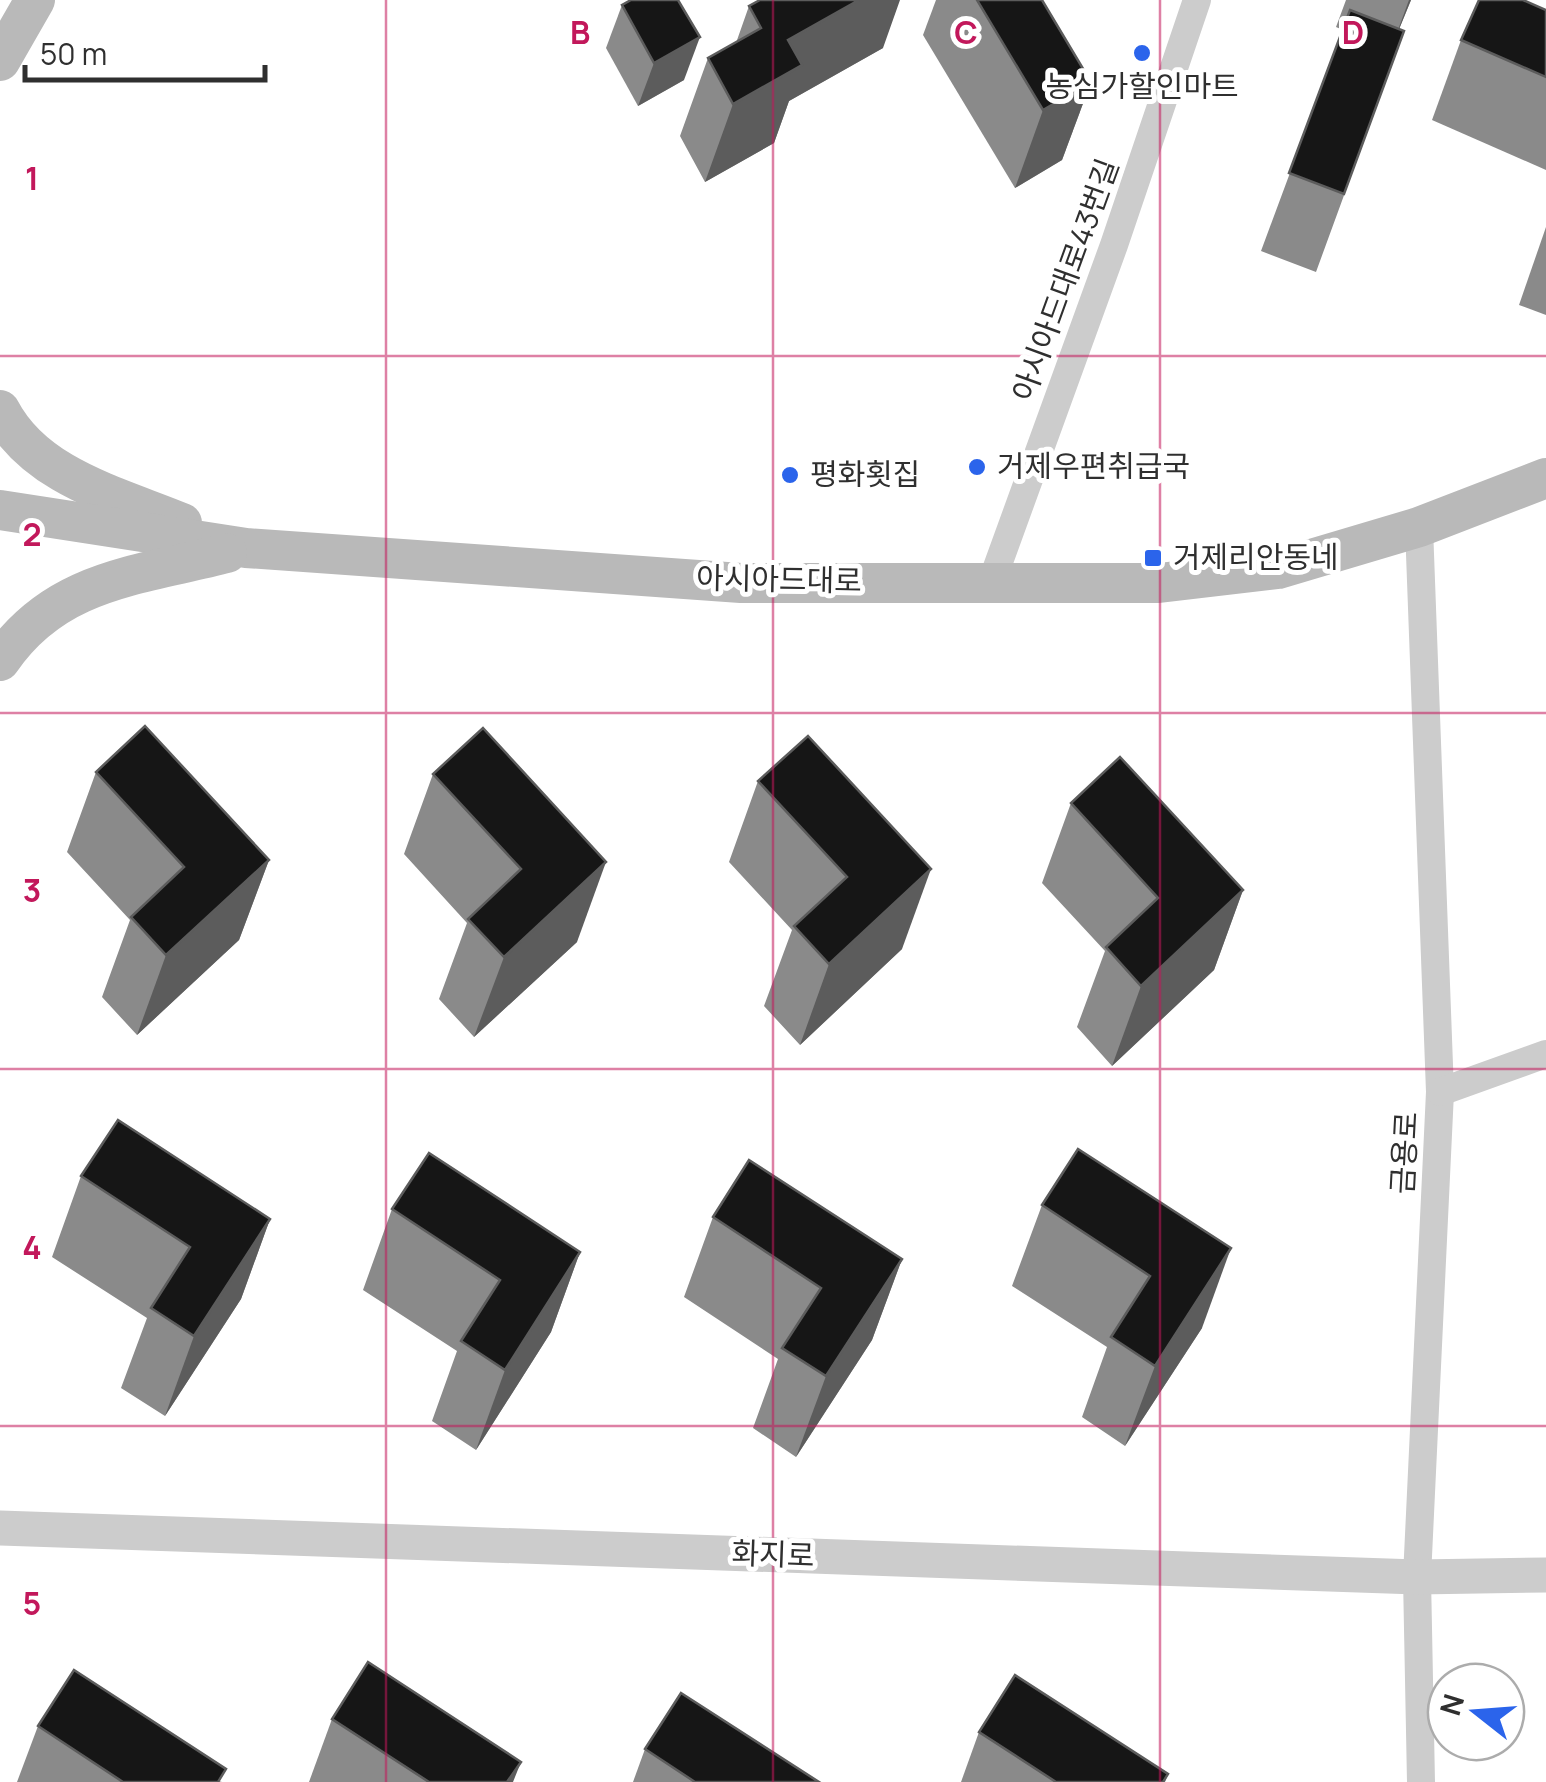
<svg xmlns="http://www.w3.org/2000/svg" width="1546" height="1782" font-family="Manrope,'Noto Sans KR',sans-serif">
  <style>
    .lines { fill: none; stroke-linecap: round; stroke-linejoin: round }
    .minor { stroke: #ccc; stroke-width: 28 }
    .tertiary { stroke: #ccc; stroke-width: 35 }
    .secondary { stroke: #b9b9b9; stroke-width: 40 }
    .wall { fill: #8a8a8a }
    .shaded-wall { fill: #5c5c5c }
    .building { fill: #161616; stroke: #5c5c5c; stroke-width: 2.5 }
    .grid { fill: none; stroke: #c2185b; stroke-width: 2.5; stroke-opacity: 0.55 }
    .poi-dot { fill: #2b64eb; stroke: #fff; stroke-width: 4 }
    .labels { text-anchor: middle; stroke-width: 10; stroke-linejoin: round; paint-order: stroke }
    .poi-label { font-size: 30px; fill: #2f2f2f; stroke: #fff; text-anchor: start }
    .street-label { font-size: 30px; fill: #2f2f2f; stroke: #fff }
    .grid-label { font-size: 32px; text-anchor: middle; font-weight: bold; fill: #c2185b; stroke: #fff; stroke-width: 10; stroke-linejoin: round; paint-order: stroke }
  </style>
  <rect width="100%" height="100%" fill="#fff"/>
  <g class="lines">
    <g class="minor">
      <path d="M 1419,527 L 1440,1092 L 1417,1577 L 1421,1782"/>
      <path d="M 992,581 L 1114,245 L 1197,0"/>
      <path d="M 1440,1092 L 1546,1054"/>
    </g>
    <path class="tertiary" d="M 0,1528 L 1417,1577 L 1546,1575"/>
    <g class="secondary">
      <path d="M 0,61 L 35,0"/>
      <path d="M 0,410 C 35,477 117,496 182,523"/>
      <path d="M 0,510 L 246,548 L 741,583 L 1159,583 L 1278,569 L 1419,527 L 1546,478"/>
      <path d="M 0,661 C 56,579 138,576 227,553"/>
    </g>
  </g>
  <g class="wall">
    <path d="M 936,0 L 1042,0 L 1091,82 L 1062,160 L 1015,188 L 923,35 Z"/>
    <path d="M 1346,0 L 1411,0 L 1399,29 L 1404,31 L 1316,272 L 1261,251 L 1343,30 L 1336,27 Z"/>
    <path d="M 622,5 L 684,80 L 638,106 L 606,48 Z"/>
    <path d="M 749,6 L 883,48 L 789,101 L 774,143 L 705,182 L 680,136 L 708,58 L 736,43 Z"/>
    <path d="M 1546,10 L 1546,170 L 1432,120 L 1461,40 Z"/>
    <path d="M 1546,227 L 1546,315 L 1519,305 Z"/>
    <path d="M 483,728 L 577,942 L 474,1037 L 439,999 L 467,923 L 404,854 L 433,774 Z"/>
    <path d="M 808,736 L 902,949 L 800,1045 L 764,1006 L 792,930 L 729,862 L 758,781 Z"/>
    <path d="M 96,772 L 269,860 L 239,940 L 137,1035 L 102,997 L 130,920 L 67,852 Z"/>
    <path d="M 1071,803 L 1243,890 L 1214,970 L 1112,1066 L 1077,1027 L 1105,951 L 1042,883 Z"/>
    <path d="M 1078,1149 L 1202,1328 L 1125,1446 L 1082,1417 L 1107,1347 L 1012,1286 L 1042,1205 Z"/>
    <path d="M 81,1176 L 270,1219 L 241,1299 L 165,1416 L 121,1388 L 147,1318 L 52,1257 Z"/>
    <path d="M 392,1209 L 580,1252 L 551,1332 L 476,1450 L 432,1421 L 457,1351 L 363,1290 Z"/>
    <path d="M 713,1217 L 902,1259 L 872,1340 L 796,1457 L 753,1428 L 778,1359 L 684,1297 Z"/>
    <path d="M 332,1719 L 513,1782 L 309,1782 Z"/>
    <path d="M 38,1726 L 222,1782 L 17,1782 Z"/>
    <path d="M 979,1732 L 1168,1774 L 1165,1782 L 961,1782 Z"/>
    <path d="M 645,1749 L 819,1782 L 633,1782 Z"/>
  </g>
  <g class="shaded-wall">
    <path d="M 859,0 L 900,0 L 883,48 L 789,101 L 774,143 L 705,182 L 733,104 L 788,40 Z"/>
    <path d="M 1409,0 L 1411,0 L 1391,49 Z"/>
    <path d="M 700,37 L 684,80 L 638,106 L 654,63 Z"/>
    <path d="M 1091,82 L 1062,160 L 1015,188 L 1043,110 Z"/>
    <path d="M 269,860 L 239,940 L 137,1035 L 166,955 Z"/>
    <path d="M 606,862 L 577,942 L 474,1037 L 504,957 Z"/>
    <path d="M 931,869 L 902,949 L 800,1045 L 829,964 Z"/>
    <path d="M 1243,890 L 1214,970 L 1112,1066 L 1141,986 Z"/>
    <path d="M 270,1219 L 241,1299 L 165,1416 L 194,1336 Z"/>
    <path d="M 1231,1248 L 1202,1328 L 1125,1446 L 1155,1366 Z"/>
    <path d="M 580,1252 L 551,1332 L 476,1450 L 505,1370 Z"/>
    <path d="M 902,1259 L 872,1340 L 796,1457 L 826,1376 Z"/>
    <path d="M 521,1762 L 513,1782 L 507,1782 Z"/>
  </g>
  <g class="building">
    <path d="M 631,0 L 678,0 L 700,37 L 654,63 L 622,5 Z"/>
    <path d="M 760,0 L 859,0 L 788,40 L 802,65 L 733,104 L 708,58 L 761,28 L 749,6 Z"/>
    <path d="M 977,0 L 1042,0 L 1091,82 L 1043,110 Z"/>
    <path d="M 1479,0 L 1523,0 L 1546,10 L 1546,77 L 1461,40 Z"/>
    <path d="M 1350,10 L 1404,31 L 1344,194 L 1289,173 Z"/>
    <path d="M 145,726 L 269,860 L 166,955 L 131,917 L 184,867 L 96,772 Z"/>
    <path d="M 483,728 L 606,862 L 504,957 L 468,919 L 521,869 L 433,774 Z"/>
    <path d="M 808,736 L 931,869 L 829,964 L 794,926 L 847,877 L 758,781 Z"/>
    <path d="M 1120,757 L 1243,890 L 1141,986 L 1106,947 L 1158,898 L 1071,803 Z"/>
    <path d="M 118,1120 L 270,1219 L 194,1336 L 151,1308 L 190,1247 L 81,1176 Z"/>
    <path d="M 1078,1149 L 1231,1248 L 1155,1366 L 1111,1337 L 1150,1276 L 1042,1205 Z"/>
    <path d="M 429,1153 L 580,1252 L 505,1370 L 461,1341 L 500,1280 L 392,1209 Z"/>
    <path d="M 749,1160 L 902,1259 L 826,1376 L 782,1348 L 821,1288 L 713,1217 Z"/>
    <path d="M 368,1662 L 521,1762 L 507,1782 L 429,1782 L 332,1719 Z"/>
    <path d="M 74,1670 L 226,1769 L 218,1782 L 123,1782 L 38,1726 Z"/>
    <path d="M 1015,1675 L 1168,1774 L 1163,1782 L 1056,1782 L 979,1732 Z"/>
    <path d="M 681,1693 L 819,1782 L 695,1782 L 645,1749 Z"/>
  </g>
  <path class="grid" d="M 386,0 L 386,1782M 773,0 L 773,1782M 1160,0 L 1160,1782M 0,356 L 1546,356M 0,713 L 1546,713M 0,1069 L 1546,1069M 0,1426 L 1546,1426"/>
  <g class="poi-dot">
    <circle cx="1142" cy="53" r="10"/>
    <circle cx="977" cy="467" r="10"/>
    <circle cx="790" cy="475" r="10"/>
    <rect x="1143" y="548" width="20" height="20" rx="5"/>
  </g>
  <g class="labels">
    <g class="poi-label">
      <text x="1142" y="97" text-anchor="middle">농심가할인마트</text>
      <text x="997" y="477">거제우편취급국</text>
      <text x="810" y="485">평화횟집</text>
      <text x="1173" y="568">거제리안동네</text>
    </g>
    <g class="street-label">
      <text transform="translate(1066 280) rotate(-70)" y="10">아시아드대로43번길</text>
      <text transform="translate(779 580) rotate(1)" y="10">아시아드대로</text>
      <text transform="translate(1405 1153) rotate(-87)" y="10">금용로</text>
      <text transform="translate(773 1555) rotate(2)" y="10">화지로</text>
    </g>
  </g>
  <g class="grid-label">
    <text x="580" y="44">B</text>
    <text x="966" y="44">C</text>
    <text x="1353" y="44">D</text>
    <text x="32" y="190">1</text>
    <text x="32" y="546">2</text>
    <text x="32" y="902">3</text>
    <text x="32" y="1259">4</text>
    <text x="32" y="1615">5</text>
  </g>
  <g transform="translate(1476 1712) rotate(287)"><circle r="48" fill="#ffffff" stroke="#acacac" stroke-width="2.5"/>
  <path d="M0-8L18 38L0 25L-18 38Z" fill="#2b64eb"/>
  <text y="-15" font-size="28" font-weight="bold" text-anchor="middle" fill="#2f2f2f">N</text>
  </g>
  <path d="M25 65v15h240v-15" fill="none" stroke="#2f2f2f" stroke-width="5"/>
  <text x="40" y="65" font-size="30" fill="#2f2f2f" stroke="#ffffff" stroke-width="8" paint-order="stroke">50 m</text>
</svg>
